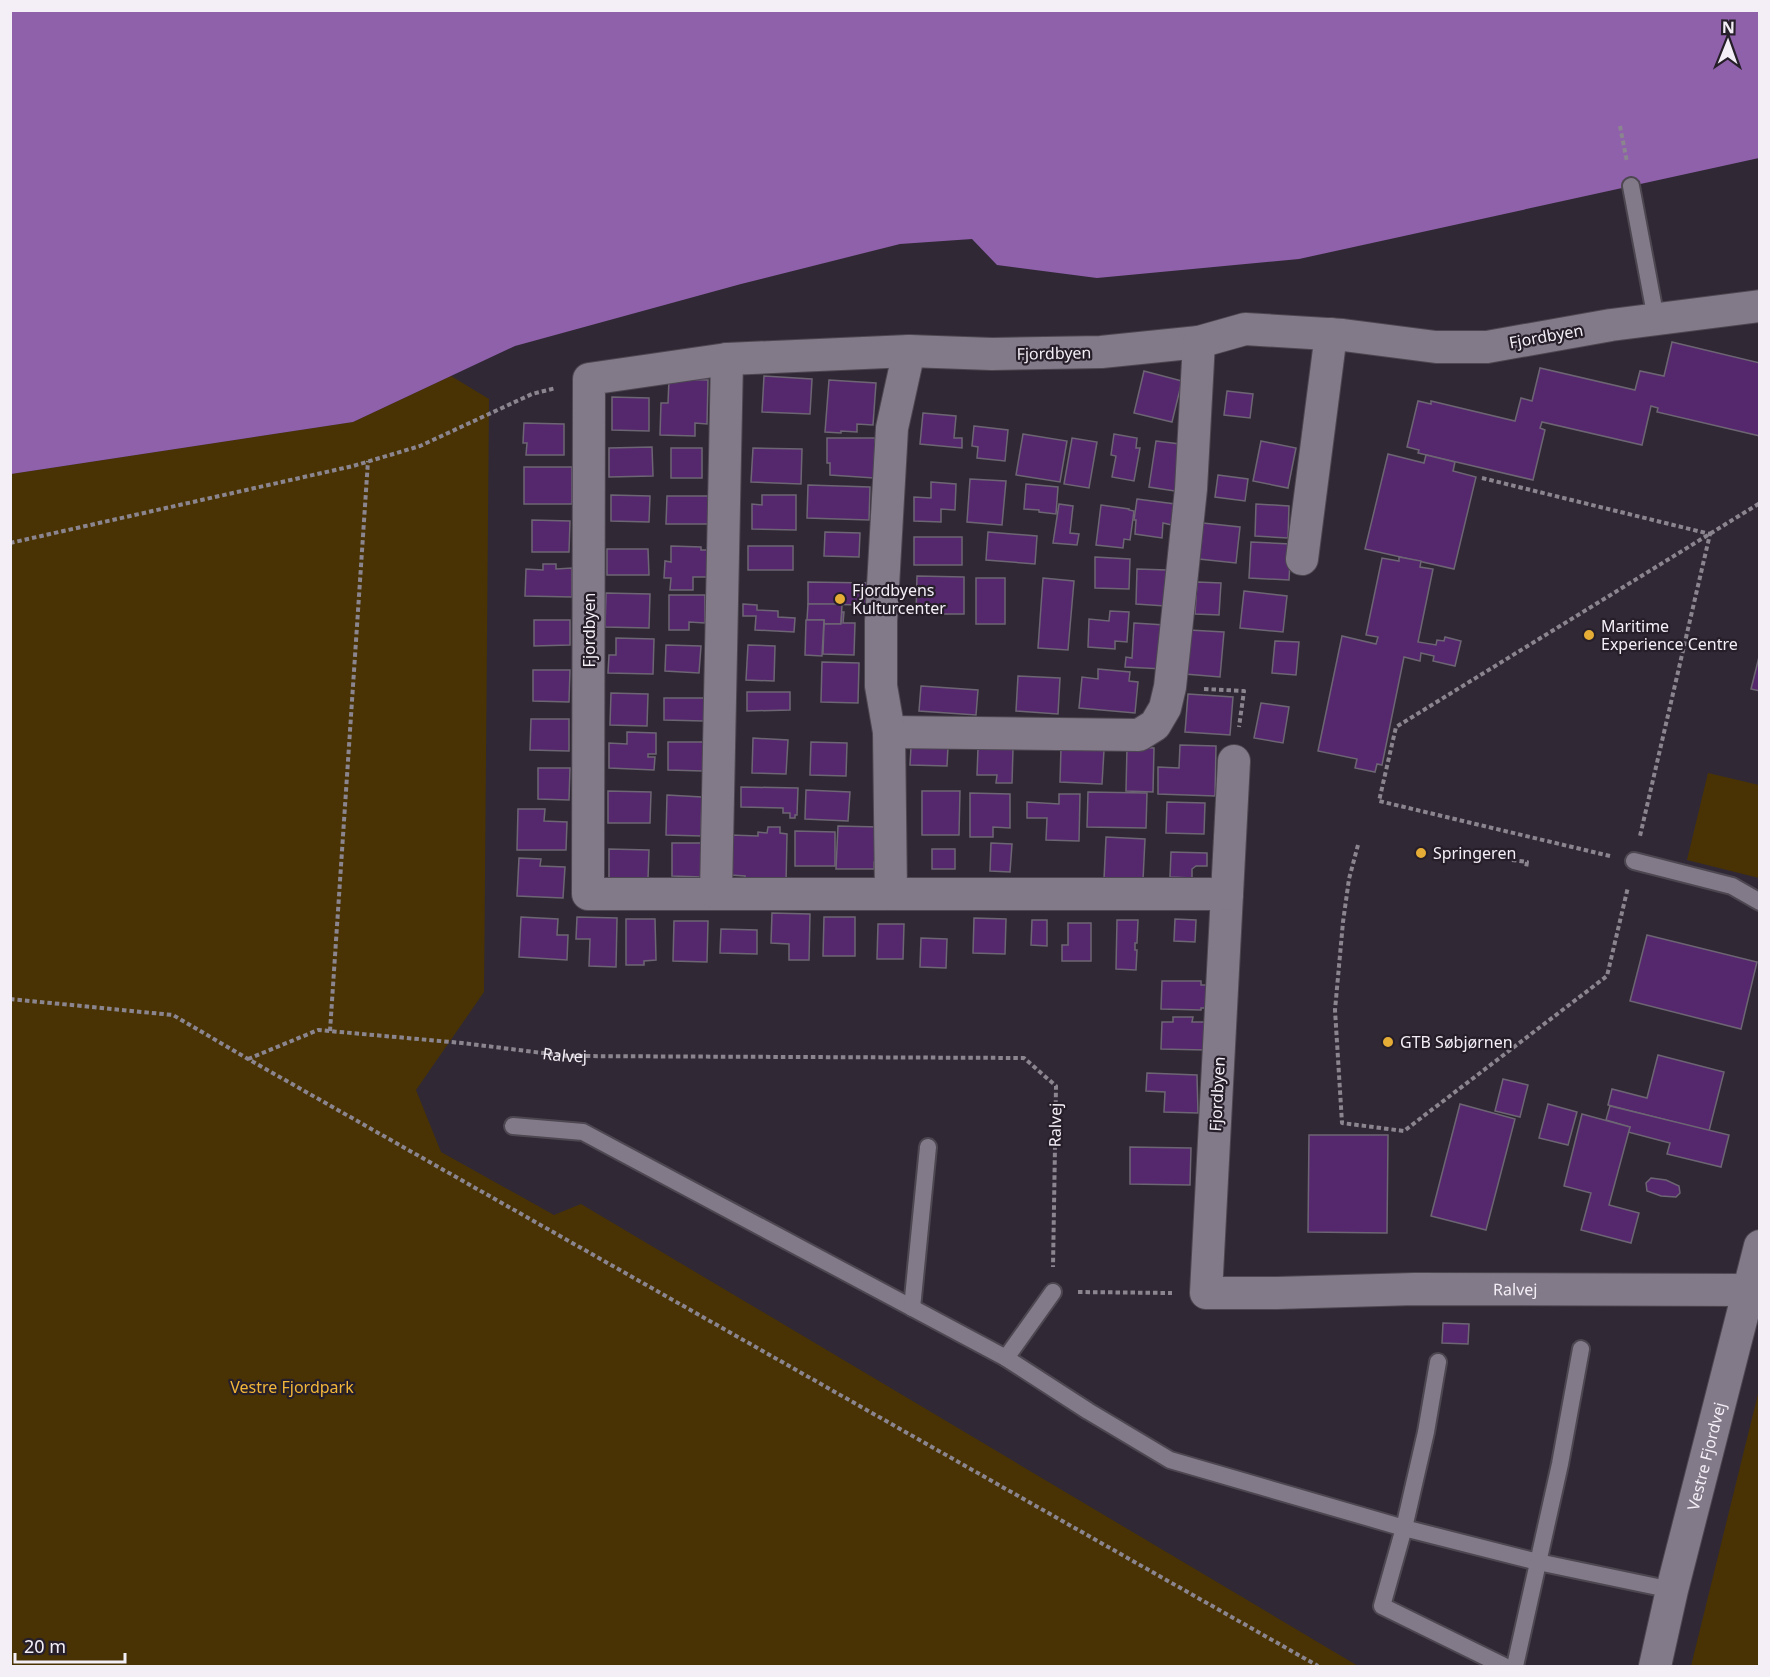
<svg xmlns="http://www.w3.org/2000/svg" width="1770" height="1677" font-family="'Noto Sans',sans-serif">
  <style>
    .green { fill: #493304 }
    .water { fill: #8f61ab }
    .building { fill: #55286e; stroke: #6d6573; stroke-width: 1.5 }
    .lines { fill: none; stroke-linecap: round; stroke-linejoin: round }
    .service-casing { stroke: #4d4751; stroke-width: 20 }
    .minor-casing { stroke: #4d4751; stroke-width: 34 }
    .path { stroke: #8b858f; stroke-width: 4; stroke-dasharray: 4.5 3; stroke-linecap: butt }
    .service { stroke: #827a88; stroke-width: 16 }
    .minor { stroke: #827a88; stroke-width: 32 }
    .poi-dot { fill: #e6ad36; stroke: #261f2a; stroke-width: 2 }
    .labels { text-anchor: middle; stroke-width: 4.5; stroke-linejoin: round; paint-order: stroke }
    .street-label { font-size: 16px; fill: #f4eff7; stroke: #261f2a }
    .poi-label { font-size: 16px; fill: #f4eff7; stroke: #261f2a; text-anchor: start }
    .park-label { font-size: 16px; fill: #f2b638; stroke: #261f2a }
  </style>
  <rect width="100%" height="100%" fill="#302935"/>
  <g class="green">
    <path d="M 451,376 L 489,399 L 484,992 L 416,1090 L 441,1152 L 554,1215 L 581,1204 L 1358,1666 L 11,1666 L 11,474 L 353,422 Z"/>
    <path d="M 1708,773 L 1759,785 L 1759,878 L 1687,860 Z"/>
    <path d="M 1759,1390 L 1759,1666 L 1691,1666 Z"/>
  </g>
  <path class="water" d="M 11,11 L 1759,11 L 1759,158 L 1299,259 L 1097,278 L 997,265 L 972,239 L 900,244 L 741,284 L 515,346 L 353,422 L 11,474 Z"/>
  <g class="building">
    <path d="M 1672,342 L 1760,363 L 1760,436 L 1657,412 L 1658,408 L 1651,406 L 1642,445 L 1542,422 L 1540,428 L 1545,430 L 1533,480 L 1418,453 L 1419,450 L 1407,447 L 1418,401 L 1431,404 L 1431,401 L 1515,421 L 1521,398 L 1532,401 L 1540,368 L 1635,390 L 1640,371 L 1664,376 Z"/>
    <path d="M 1144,371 L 1182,381 L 1172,422 L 1134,413 Z"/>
    <path d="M 764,376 L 812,379 L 810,414 L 762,412 Z"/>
    <path d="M 669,379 L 708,380 L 707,424 L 695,423 L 695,436 L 660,435 L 661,403 L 668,403 Z"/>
    <path d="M 829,380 L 876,383 L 873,425 L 857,424 L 857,432 L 841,431 L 841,433 L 825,432 Z"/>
    <path d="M 1227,391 L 1253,394 L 1250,418 L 1224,415 Z"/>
    <path d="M 612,397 L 649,398 L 649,431 L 612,430 Z"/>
    <path d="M 923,413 L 956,416 L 954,438 L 962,438 L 962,448 L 920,444 Z"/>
    <path d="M 524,423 L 564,424 L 564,455 L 526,455 L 527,443 L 523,443 Z"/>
    <path d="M 974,426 L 1008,430 L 1005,461 L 977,458 L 978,447 L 972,446 Z"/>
    <path d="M 1023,434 L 1067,441 L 1060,482 L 1016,475 Z"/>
    <path d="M 1114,434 L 1137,438 L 1136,448 L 1140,448 L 1134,481 L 1112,477 L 1116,456 L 1111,455 Z"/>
    <path d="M 827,438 L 875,438 L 874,478 L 830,475 L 830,463 L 827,463 Z"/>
    <path d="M 1072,438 L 1097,442 L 1089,488 L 1064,484 Z"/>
    <path d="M 1156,441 L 1188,445 L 1181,492 L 1149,487 Z"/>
    <path d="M 1261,441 L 1296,448 L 1288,488 L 1253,481 Z"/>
    <path d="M 652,447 L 653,476 L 609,477 L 609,448 Z"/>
    <rect x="671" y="448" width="31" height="30"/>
    <path d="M 753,448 L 802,449 L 801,484 L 751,482 Z"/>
    <path d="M 1388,454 L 1424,463 L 1426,455 L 1455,462 L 1453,471 L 1476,477 L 1454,569 L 1365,549 Z"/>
    <rect x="524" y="467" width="48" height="37"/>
    <path d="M 1218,475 L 1248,479 L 1245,501 L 1215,497 Z"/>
    <path d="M 970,479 L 1006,481 L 1002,525 L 967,522 Z"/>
    <path d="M 931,482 L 956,484 L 955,510 L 941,509 L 941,522 L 914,521 L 914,497 L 931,498 Z"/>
    <path d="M 1026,484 L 1058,487 L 1056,514 L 1039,512 L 1039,510 L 1024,509 Z"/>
    <path d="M 808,485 L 870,487 L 869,520 L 807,518 Z"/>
    <path d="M 611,495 L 650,496 L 649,522 L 611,521 Z"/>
    <path d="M 762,495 L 796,495 L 796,530 L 752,529 L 752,504 L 762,505 Z"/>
    <path d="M 667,496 L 708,496 L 708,524 L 666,524 Z"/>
    <path d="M 1137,499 L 1175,504 L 1172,525 L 1163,523 L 1162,538 L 1135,534 L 1136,520 L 1134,520 Z"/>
    <path d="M 1059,504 L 1073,506 L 1070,533 L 1079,534 L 1077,545 L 1053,543 Z"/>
    <path d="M 1256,504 L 1289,506 L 1288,538 L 1255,536 Z"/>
    <path d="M 1101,505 L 1129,509 L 1129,510 L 1134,511 L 1130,540 L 1124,539 L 1123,548 L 1096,545 Z"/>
    <path d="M 532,520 L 570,521 L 569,552 L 532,552 Z"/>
    <path d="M 1203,523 L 1240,527 L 1236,563 L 1199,559 Z"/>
    <path d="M 825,532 L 860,533 L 859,557 L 824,556 Z"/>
    <path d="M 988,532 L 1037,536 L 1035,564 L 986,560 Z"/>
    <rect x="914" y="537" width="48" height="28"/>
    <path d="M 1251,542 L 1291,544 L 1289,580 L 1249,578 Z"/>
    <path d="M 671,546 L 701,547 L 701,550 L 711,550 L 710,577 L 693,577 L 693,590 L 670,590 L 671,578 L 664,578 L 665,561 L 671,562 Z"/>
    <rect x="748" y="546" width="45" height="24"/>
    <path d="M 607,549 L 648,549 L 649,575 L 607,575 Z"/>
    <path d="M 1095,557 L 1130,559 L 1129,589 L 1095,588 Z"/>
    <path d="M 1399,557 L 1421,561 L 1420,567 L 1433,569 L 1418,642 L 1436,645 L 1437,640 L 1444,641 L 1445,637 L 1461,641 L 1455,666 L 1433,661 L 1434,656 L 1421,653 L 1420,661 L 1404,657 L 1382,765 L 1377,764 L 1375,772 L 1355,768 L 1357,759 L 1318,751 L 1342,636 L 1376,644 L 1378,637 L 1366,635 L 1382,558 L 1399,561 Z"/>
    <path d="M 543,564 L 556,564 L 556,569 L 572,568 L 572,597 L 525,596 L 526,569 L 543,570 Z"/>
    <path d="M 1137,569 L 1167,570 L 1165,606 L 1136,604 Z"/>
    <path d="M 917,576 L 964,577 L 964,614 L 916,614 Z"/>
    <rect x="976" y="578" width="29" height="46"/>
    <path d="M 1043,578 L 1074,581 L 1068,650 L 1038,648 Z"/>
    <path d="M 808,582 L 870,583 L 869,605 L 808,604 Z"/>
    <path d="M 1197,582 L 1221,583 L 1219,615 L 1195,614 Z"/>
    <path d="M 1244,591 L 1287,596 L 1283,632 L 1240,628 Z"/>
    <path d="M 606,593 L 650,594 L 649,628 L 605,627 Z"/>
    <path d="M 669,595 L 705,595 L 705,623 L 689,622 L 689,630 L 669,630 Z"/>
    <path d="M 743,604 L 757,605 L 757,610 L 778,611 L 778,617 L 795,618 L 794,632 L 755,630 L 756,616 L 743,616 Z"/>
    <path d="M 808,604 L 842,604 L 841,624 L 824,624 L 824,620 L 807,620 Z"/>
    <path d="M 1110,611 L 1129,612 L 1127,642 L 1115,641 L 1115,649 L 1088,647 L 1089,619 L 1109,621 Z"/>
    <path d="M 842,612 L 844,612 L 843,623 L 855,623 L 854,655 L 823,654 L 824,624 L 841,624 Z"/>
    <path d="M 534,620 L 570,620 L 570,645 L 534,646 Z"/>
    <path d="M 806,620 L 824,620 L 822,656 L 805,655 Z"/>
    <path d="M 1134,623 L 1165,625 L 1163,669 L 1125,667 L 1126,657 L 1132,658 Z"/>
    <path d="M 1189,630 L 1224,632 L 1220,677 L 1185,674 Z"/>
    <path d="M 616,638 L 654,639 L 653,674 L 608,673 L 609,655 L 616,655 Z"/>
    <path d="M 1275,641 L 1299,642 L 1296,675 L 1272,673 Z"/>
    <path d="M 666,645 L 701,646 L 699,673 L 665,671 Z"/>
    <path d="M 748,645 L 775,646 L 774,681 L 746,680 Z"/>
    <path d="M 1760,653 L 1760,691 L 1751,689 Z"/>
    <path d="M 822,662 L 859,663 L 858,703 L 821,702 Z"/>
    <path d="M 1098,669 L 1130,672 L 1129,681 L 1138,682 L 1135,713 L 1079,708 L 1082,677 L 1098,679 Z"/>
    <path d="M 533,670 L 570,670 L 569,702 L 533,701 Z"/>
    <path d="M 1018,676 L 1060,678 L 1058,714 L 1016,711 Z"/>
    <path d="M 921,686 L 978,690 L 976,715 L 919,711 Z"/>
    <path d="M 747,692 L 790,692 L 790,710 L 747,711 Z"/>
    <path d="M 611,693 L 648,694 L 647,726 L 610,725 Z"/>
    <path d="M 1188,694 L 1233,697 L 1230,735 L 1185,732 Z"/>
    <path d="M 664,698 L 704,698 L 704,721 L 664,720 Z"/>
    <path d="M 1261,703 L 1289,707 L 1283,743 L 1254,738 Z"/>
    <path d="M 531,719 L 569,719 L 569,751 L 530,750 Z"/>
    <path d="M 627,732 L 656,733 L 656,754 L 648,754 L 648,757 L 655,757 L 654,770 L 609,768 L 609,743 L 627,744 Z"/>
    <path d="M 753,738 L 788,740 L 786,774 L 752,773 Z"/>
    <path d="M 668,742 L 704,742 L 703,771 L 668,770 Z"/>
    <path d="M 811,742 L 847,743 L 846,776 L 810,775 Z"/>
    <path d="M 1180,745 L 1216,746 L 1215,796 L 1158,794 L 1158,767 L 1179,768 Z"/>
    <path d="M 911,747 L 948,747 L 947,766 L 910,765 Z"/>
    <path d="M 1127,747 L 1154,748 L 1153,792 L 1126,791 Z"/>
    <path d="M 978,748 L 1013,749 L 1012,783 L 996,783 L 997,775 L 977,775 Z"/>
    <path d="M 1061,748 L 1104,750 L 1102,784 L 1060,782 Z"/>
    <path d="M 538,768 L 570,768 L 569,800 L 538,799 Z"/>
    <path d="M 741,787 L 798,788 L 797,815 L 795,815 L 795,818 L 790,818 L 790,813 L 783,813 L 783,808 L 741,807 Z"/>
    <path d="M 806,790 L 850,792 L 848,821 L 805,819 Z"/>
    <path d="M 608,791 L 651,792 L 650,823 L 608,823 Z"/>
    <path d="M 922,791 L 960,791 L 959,835 L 922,835 Z"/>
    <path d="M 1088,792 L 1147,793 L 1146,828 L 1087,827 Z"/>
    <path d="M 970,793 L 1010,794 L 1010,828 L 993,827 L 993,837 L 970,837 Z"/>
    <path d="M 1059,794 L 1080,794 L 1079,841 L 1046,840 L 1047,818 L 1027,818 L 1027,802 L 1059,804 Z"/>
    <path d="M 667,795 L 702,797 L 701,836 L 666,835 Z"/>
    <path d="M 1167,802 L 1205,803 L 1204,834 L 1166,833 Z"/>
    <path d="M 518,809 L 545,809 L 544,821 L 567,822 L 566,850 L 517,850 Z"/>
    <path d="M 838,826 L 879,827 L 878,862 L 874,862 L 874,869 L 836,869 Z"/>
    <path d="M 768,827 L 780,827 L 780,833 L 787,834 L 786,884 L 745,884 L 745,876 L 730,875 L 731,835 L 758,836 L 758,832 L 767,833 Z"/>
    <path d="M 795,831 L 835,832 L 835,866 L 795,866 Z"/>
    <path d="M 1106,837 L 1145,839 L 1143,880 L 1104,879 Z"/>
    <path d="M 672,843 L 701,843 L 701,877 L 672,876 Z"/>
    <path d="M 991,843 L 1012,844 L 1010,872 L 990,871 Z"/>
    <path d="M 609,849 L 649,850 L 648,879 L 609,879 Z"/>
    <rect x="932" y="849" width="23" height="20"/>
    <path d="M 1171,852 L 1207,853 L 1207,866 L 1196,866 L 1192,869 L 1192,878 L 1170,877 Z"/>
    <path d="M 519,858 L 541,859 L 540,866 L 565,867 L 563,898 L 517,896 Z"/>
    <path d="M 772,913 L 810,914 L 809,960 L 789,960 L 789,944 L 771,943 Z"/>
    <path d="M 521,917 L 558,919 L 557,935 L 568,935 L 567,960 L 519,957 Z"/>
    <path d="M 577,917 L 617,918 L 616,967 L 589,966 L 590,939 L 576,939 Z"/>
    <path d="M 824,917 L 855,917 L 855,956 L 823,956 Z"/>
    <path d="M 974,918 L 1006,919 L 1005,954 L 973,953 Z"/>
    <path d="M 626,919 L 655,919 L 656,960 L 644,961 L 644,965 L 626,965 Z"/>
    <path d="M 1175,919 L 1196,920 L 1195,942 L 1174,941 Z"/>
    <path d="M 1032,920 L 1047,920 L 1047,946 L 1031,945 Z"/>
    <path d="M 1117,920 L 1138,920 L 1137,943 L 1135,943 L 1135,950 L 1137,950 L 1136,970 L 1116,969 Z"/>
    <path d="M 674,921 L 708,921 L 707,962 L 673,961 Z"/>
    <path d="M 1068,923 L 1091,923 L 1091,961 L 1062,961 L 1062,945 L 1068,945 Z"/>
    <path d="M 878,924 L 904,924 L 903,959 L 877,959 Z"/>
    <path d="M 721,929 L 757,930 L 757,954 L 720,953 Z"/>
    <path d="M 1647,935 L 1757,962 L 1741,1029 L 1630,1001 Z"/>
    <path d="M 921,938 L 947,939 L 946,968 L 920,967 Z"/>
    <path d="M 1162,981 L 1201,981 L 1201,985 L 1208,985 L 1208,1008 L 1201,1008 L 1201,1010 L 1161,1009 Z"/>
    <path d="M 1173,1017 L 1193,1017 L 1192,1022 L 1206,1022 L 1205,1050 L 1161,1049 L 1162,1022 L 1173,1022 Z"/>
    <path d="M 1658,1055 L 1724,1072 L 1709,1131 L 1608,1105 L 1612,1089 L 1647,1098 Z"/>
    <path d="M 1147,1073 L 1197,1075 L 1198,1113 L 1164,1112 L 1165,1092 L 1146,1091 Z"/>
    <path d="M 1503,1079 L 1528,1085 L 1520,1117 L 1495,1111 Z"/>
    <path d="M 1460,1104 L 1515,1119 L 1486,1230 L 1431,1216 Z"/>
    <path d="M 1548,1104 L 1577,1112 L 1568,1145 L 1539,1138 Z"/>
    <path d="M 1610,1106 L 1729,1135 L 1721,1167 L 1667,1154 L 1670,1143 L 1628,1132 L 1630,1127 L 1606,1120 Z"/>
    <path d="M 1582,1114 L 1630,1127 L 1609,1205 L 1639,1213 L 1631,1243 L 1581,1230 L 1591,1193 L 1564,1186 Z"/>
    <path d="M 1309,1135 L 1388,1135 L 1387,1233 L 1308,1232 Z"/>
    <path d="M 1130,1147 L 1191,1148 L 1190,1185 L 1130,1184 Z"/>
    <path d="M 1651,1178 L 1666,1180 L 1679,1186 L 1680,1193 L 1676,1197 L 1661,1196 L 1647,1191 L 1646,1183 Z"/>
    <path d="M 1443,1323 L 1469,1324 L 1468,1344 L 1442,1343 Z"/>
  </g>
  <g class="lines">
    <defs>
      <g id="service">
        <path d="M 1631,186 L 1656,319"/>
        <path d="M 1634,861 L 1732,886 L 1760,902"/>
        <path d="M 513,1126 L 583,1132 L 1006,1358"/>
        <path d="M 1053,1292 L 1006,1358 L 1088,1411 L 1170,1460 L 1404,1528 L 1538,1562 L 1672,1590"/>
        <path d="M 912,1308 L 928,1147"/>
        <path d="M 1438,1362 L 1426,1432 L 1404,1528 L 1382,1606 L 1504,1666"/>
        <path d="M 1515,1666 L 1560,1464 L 1581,1349"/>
      </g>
      <g id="minor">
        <path id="s2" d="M 1760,306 L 1611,325 L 1487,347 L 1436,347 L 1343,335 L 1245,329 L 1199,342 L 1101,352 L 992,354 L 909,351 L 727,359 L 589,379 L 588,894 L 1227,894 L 1206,1293 L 1277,1293 L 1415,1289 L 1750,1290 L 1760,1293"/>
        <path d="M 1302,559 L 1331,334"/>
        <path d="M 889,732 L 1139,735 L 1155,725 L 1165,708 L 1170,687 L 1191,489 L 1199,342"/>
        <path d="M 716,893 L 727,359"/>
        <path d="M 891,894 L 889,732 L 881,686 L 881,621 L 892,428 L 909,351"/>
        <path d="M 1227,894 L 1234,761"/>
        <path id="s3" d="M 1655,1666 L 1672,1590 L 1760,1246"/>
      </g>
    </defs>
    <use href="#service" class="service-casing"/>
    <use href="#minor" class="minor-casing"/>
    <g class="path">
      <path d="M 1620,126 L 1627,162"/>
      <path d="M 1482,478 L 1710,534 L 1640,836"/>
      <path d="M 10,543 L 353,466 L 420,446 L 532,394 L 556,388"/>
      <path d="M 1204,689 L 1244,691 L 1239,727"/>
      <path d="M 1358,845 L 1349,879 L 1343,922 L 1335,1010 L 1342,1123 L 1404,1131 L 1607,976 L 1628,887"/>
      <path d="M 1610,856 L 1379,801 L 1396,727 L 1760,503"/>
      <path d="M 1512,860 L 1527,862 L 1526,868"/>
      <path d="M 10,999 L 173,1015 L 248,1059 L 1318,1666"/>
      <path d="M 330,1031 L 368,461"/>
      <path id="s1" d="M 248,1059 L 318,1030 L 462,1043 L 567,1056 L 1024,1058 L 1056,1086 L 1053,1267"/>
      <path d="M 1078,1292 L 1172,1293"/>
    </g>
    <use href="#service" class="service"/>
    <use href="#minor" class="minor"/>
  </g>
  <g class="poi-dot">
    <circle cx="840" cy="599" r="6"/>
    <circle cx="1589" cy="635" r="6"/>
    <circle cx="1421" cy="853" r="6"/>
    <circle cx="1388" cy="1042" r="6"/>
  </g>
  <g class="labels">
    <g class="street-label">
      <text transform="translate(1546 336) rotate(-10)" y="6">Fjordbyen</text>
      <text transform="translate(1054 353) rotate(-1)" y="6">Fjordbyen</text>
      <text transform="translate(589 630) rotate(-90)" y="6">Fjordbyen</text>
      <text dy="6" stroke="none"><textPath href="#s1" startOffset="324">Ralvej</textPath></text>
      <text transform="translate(1217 1094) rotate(-87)" y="6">Fjordbyen</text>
      <text transform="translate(1055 1125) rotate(-89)" y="6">Ralvej</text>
      <text dy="6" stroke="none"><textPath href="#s2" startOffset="3042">Ralvej</textPath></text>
      <text dy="6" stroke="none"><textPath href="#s3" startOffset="216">Vestre Fjordvej</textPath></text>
    </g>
    <g class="poi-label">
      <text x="852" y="596">Fjordbyens<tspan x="852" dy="18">Kulturcenter</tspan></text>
      <text x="1601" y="632">Maritime<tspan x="1601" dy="18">Experience Centre</tspan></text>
      <text x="1433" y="859">Springeren</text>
      <text x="1400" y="1048">GTB Søbjørnen</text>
    </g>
    <g class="park-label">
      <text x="292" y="1393">Vestre Fjordpark</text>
    </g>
  </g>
  <rect width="1770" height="1677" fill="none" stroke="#f4eff7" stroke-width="24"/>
  <g transform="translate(1728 42) rotate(1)" stroke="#261f2a" stroke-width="4.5" paint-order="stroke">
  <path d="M0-4.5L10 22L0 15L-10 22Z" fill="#f4eff7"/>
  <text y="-9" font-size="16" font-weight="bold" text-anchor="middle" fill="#f4eff7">N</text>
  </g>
  <path d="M15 1653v9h110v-9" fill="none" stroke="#f4eff7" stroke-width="3"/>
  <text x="24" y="1653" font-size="18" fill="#f4eff7" stroke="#261f2a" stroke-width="4.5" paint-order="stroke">20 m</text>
</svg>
